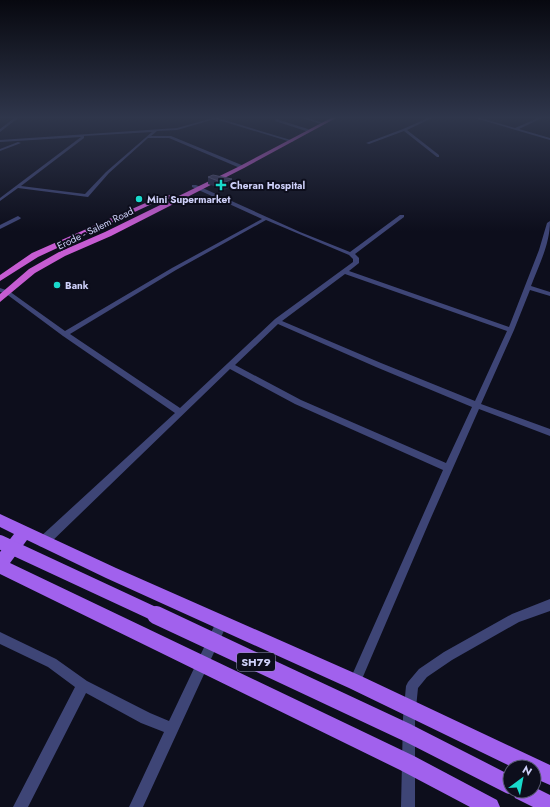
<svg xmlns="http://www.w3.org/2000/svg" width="550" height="807" font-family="Jost,sans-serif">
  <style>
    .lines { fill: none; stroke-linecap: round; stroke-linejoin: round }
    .minor { fill: #3e4576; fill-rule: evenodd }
    .primary { fill: #a161ed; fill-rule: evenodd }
    .trunk { fill: #c65cd2; fill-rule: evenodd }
    .primary-bridge-far1 { stroke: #a161ed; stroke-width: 14 }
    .primary-bridge { stroke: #a161ed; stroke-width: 18 }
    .wall { fill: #292948 }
    .shaded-wall { fill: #17162f }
    .building { fill: #3b3b5b; stroke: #525274 }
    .poi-dot { fill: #19dacc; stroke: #0d0e1c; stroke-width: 1.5 }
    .labels { text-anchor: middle; stroke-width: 4; stroke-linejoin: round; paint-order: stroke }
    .far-poi-label { font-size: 10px; font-weight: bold; fill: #ced0f9; stroke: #0d0e1c; text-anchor: start }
    .far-street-label { font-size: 10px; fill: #ced0f9; stroke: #0d0e1c }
    .shield { fill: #0d0e1c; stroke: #9496b7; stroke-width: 1 }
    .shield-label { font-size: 11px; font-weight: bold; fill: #ced0f9 }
  </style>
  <rect width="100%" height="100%" fill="#0d0e1c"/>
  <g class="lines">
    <g class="minor">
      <path d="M 14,118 L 18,118 L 0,132 L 0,129 Z"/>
      <path d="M 213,118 L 218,118 L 294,141 L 291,142 L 215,119 L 177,130 L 157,131 L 151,136 L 171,136 L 244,166 L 244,168 L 240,168 L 169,138 L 148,138 L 109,173 L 88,197 L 18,188 L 0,201 L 0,198 L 81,137 L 0,142 L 0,140 L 177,128 ZM 152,132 L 106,172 L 85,194 L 21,186 L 84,138 L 84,136 Z"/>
      <path d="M 302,118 L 307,118 L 323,123 L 321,124 Z"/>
      <path d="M 428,118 L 432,118 L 407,130 L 439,155 L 439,157 L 437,157 L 404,131 L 369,144 L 366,143 L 403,129 Z"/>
      <path d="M 475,118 L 480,118 L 515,128 L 538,118 L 542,118 L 519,129 L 550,138 L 550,140 Z"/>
      <path d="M 276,119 L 308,129 L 309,130 L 306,131 L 275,121 Z"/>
      <path d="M 18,142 L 21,143 L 0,151 L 0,149 Z"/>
      <path d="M 192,185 L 196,185 L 300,232 L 350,252 L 400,215 L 404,215 L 404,217 L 355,254 L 359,258 L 359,263 L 349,271 L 509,327 L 539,250 L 547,223 L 550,221 C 550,244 539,265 531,286 L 550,292 L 550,296 L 530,290 L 514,330 L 481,404 L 550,429 L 550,436 L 479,409 L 430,520 L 359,686 L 355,688 L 351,686 L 349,682 L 443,470 L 295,404 L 230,369 L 47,546 L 43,547 L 39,546 L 38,542 L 39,538 L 175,413 L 63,336 L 5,293 L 0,292 L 0,288 L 9,291 L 65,331 L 172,268 L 262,219 L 192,187 ZM 266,220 L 349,255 L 353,259 L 353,262 L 275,319 L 180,408 L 70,334 L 176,270 ZM 345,274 L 507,331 L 475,401 L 381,363 L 282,321 ZM 278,324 L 376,367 L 472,407 L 446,463 L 301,400 L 235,365 Z"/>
      <path d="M 18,216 L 21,218 L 20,219 L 0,229 L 0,225 Z"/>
      <path d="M 550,599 L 550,611 L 519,622 L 452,660 L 427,677 L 418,688 L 415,718 L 415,807 L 401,807 L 403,718 L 406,686 L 408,682 L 419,669 L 444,652 L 512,614 Z"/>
      <path d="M 222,616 L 226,618 L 228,622 L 143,807 L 129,807 L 164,732 L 141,723 L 86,693 L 28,807 L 13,807 L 75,687 L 48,667 L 0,644 L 0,632 L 56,659 L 87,681 L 150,713 L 169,721 L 218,618 Z"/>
    </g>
    <g class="primary">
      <path d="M 0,514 L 116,568 L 361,676 L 550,765 L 550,785 L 534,778 L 534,767 L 512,767 L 349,688 L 106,578 L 27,540 L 10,563 L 414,756 L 497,800 L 500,807 L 470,807 L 400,770 L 0,574 L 0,552 L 14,534 L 0,527 Z"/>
      <path d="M 534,787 L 550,795 L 550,807 L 533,807 L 515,798 L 512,791 L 534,791 Z"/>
    </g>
    <g class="trunk">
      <path d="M 331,118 L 336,118 L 244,168 L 111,236 L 65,256 L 35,273 L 0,302 L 0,294 L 29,269 L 59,252 L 105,232 L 240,166 Z"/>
      <path d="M 170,195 L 173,197 L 172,198 L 154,203 L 38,257 L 0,281 L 0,275 L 32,253 L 150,201 Z"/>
    </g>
    <path class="primary-bridge-far1" d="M 0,542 L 159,616"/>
    <path class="primary-bridge" d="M 156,615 L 408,733 L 510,785"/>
  </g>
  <path class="wall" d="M 208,177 L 232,186 L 224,190 L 208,184 Z"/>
  <path class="shaded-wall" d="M 232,179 L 232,186 L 224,190 L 223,183 Z"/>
  <path class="building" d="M 213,175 L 232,179 L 223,183 L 208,177 Z"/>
  <linearGradient id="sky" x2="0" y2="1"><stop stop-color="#07080f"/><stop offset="0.51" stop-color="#2f364b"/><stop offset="1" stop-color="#2f364b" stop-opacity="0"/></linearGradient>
  <rect width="550" height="231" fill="url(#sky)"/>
  <g class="poi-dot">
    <path d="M219 179h4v4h4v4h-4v4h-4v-4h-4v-4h4z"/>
    <circle cx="139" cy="199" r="4"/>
    <circle cx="57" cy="285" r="4"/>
  </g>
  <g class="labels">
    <g class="far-poi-label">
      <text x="230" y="189">Cheran Hospital</text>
      <text x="147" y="203">Mini Supermarket</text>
      <text x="65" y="289">Bank</text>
    </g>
    <g class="far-street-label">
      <text transform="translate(95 228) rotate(-26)" y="4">Erode - Salem Road</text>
    </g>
    <rect class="shield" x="237" y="653" width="38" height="18" rx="3"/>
    <g class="shield-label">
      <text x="256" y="666">SH79</text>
    </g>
  </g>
  <g transform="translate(522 779) rotate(32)"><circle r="19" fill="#0d0e1c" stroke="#5a5c74"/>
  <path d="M0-3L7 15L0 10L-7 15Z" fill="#19dacc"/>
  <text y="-6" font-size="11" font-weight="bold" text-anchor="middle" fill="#ced0f9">N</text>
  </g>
</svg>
